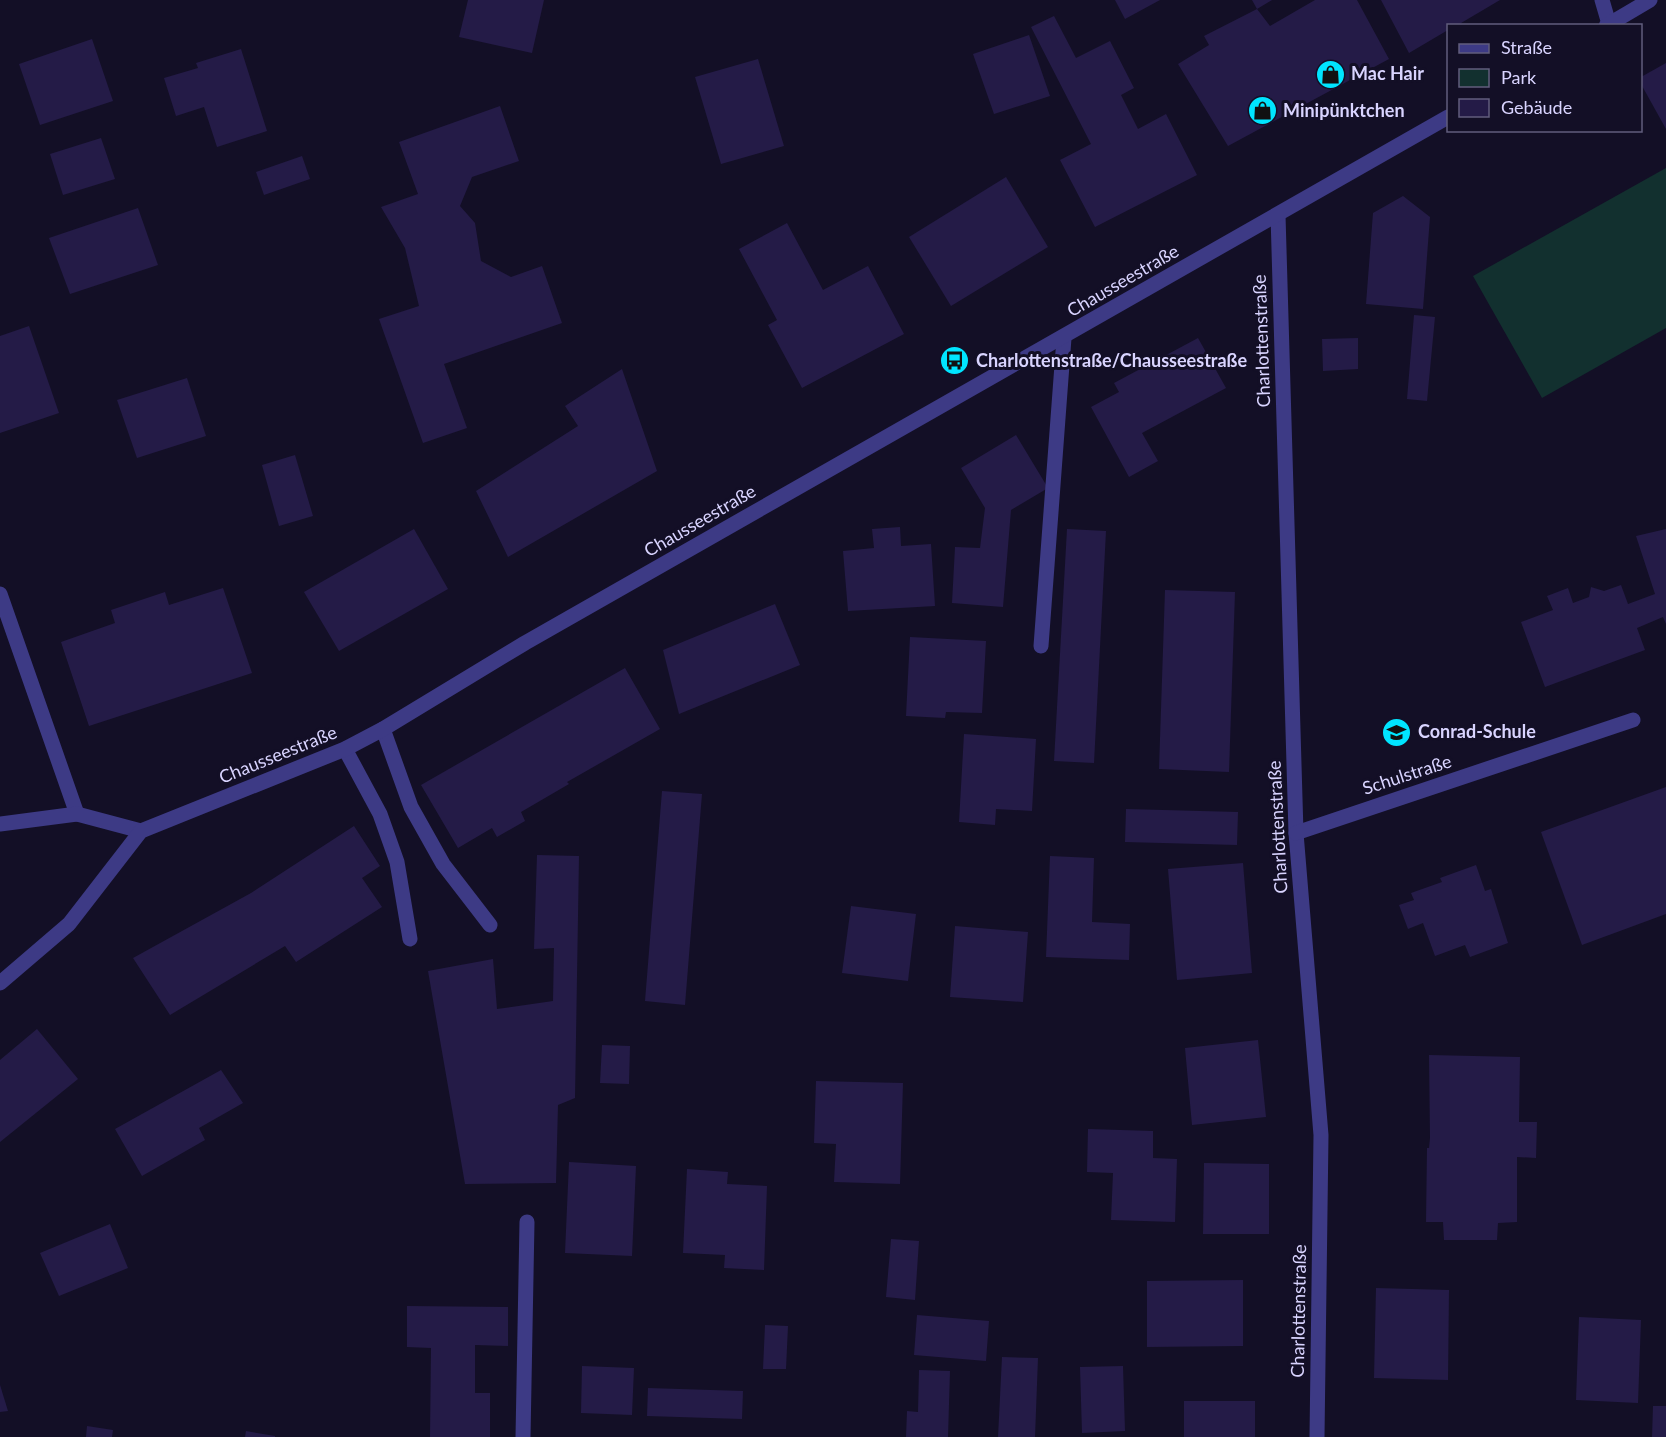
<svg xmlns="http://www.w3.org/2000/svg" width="1666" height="1437" font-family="Lato,sans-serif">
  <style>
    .green { fill: #12302f }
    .building { fill: #241b47 }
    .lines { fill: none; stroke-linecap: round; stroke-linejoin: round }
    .minor { stroke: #3d3a85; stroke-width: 15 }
    .labels { text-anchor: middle; stroke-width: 6; stroke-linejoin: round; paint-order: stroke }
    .poi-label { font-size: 18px; font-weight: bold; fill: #d9d4ff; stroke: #130f26; text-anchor: start }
    .street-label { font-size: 18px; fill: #d9d4ff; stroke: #130f26 }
  </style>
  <rect width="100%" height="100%" fill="#130f26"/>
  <path class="green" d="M 1666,168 L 1666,328 L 1542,398 L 1473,276 Z"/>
  <g class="building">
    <path d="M 468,0 L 544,0 L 532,53 L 459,37 Z"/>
    <path d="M 1115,0 L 1160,0 L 1125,19 Z"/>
    <path d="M 1252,0 L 1272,0 L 1257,9 Z"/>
    <path d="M 1315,0 L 1357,0 L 1389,59 L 1228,146 L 1178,64 L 1209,45 L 1204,36 L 1257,9 L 1270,26 Z"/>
    <path d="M 1381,0 L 1500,0 L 1456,26 L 1448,26 L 1448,30 L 1409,53 Z"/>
    <path d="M 1054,16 L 1076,58 L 1110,41 L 1134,88 L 1121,95 L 1138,129 L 1166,114 L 1197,175 L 1095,227 L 1060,160 L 1091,144 L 1031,27 Z"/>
    <path d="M 1029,35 L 1050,96 L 994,114 L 973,54 Z"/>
    <path d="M 92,39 L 113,101 L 40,125 L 19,64 Z"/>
    <path d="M 241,49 L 267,131 L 217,147 L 204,107 L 176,116 L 164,78 L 198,68 L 196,63 Z"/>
    <path d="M 758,59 L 784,146 L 721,164 L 695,77 Z"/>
    <path d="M 1666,63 L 1666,129 L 1641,84 L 1641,77 Z"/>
    <path d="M 500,106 L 519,161 L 472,177 L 460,206 L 475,223 L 481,261 L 511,277 L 542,266 L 562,323 L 444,364 L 467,428 L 423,443 L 379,319 L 419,306 L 405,248 L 381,207 L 418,194 L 399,142 Z"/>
    <path d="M 101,138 L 115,179 L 63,195 L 50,154 Z"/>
    <path d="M 302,156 L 310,179 L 264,195 L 256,172 Z"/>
    <path d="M 1006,177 L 1048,247 L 951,306 L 909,237 Z"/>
    <path d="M 1403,196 L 1430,217 L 1423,309 L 1366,304 L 1373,213 Z"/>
    <path d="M 138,208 L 158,265 L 70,294 L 49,238 Z"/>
    <path d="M 787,223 L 823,290 L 868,266 L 904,334 L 802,388 L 768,325 L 777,320 L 739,249 Z"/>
    <path d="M 1414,315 L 1435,317 L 1427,401 L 1407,399 Z"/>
    <path d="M 29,326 L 59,413 L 0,433 L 0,336 Z"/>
    <path d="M 1198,338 L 1226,388 L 1142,433 L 1158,461 L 1129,477 L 1091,407 L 1119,392 L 1114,383 Z"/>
    <path d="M 1358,338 L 1358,369 L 1323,371 L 1322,339 Z"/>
    <path d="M 622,369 L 657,471 L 508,557 L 476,491 L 578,426 L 565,406 Z"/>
    <path d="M 187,378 L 206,436 L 137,458 L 117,400 Z"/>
    <path d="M 1016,435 L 1048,488 L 1011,510 L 1003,607 L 952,603 L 955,547 L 980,548 L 985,508 L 961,468 Z"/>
    <path d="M 295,455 L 313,516 L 279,526 L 262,465 Z"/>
    <path d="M 900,527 L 901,546 L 931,544 L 935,606 L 848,611 L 843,551 L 874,548 L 872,529 Z"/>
    <path d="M 414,529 L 448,589 L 339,651 L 304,592 Z"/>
    <path d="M 1067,529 L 1106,531 L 1094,763 L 1054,761 Z"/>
    <path d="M 1666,529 L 1666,624 L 1663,617 L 1637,628 L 1645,650 L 1545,687 L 1521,622 L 1553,610 L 1547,596 L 1568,588 L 1573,603 L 1589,597 L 1591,587 L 1604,591 L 1621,585 L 1628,604 L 1655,594 L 1636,536 Z"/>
    <path d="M 223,588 L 252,673 L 89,726 L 61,642 L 115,623 L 111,610 L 165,592 L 169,605 Z"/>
    <path d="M 1165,590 L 1235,592 L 1229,772 L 1159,769 Z"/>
    <path d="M 775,604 L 800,665 L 679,714 L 663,650 Z"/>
    <path d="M 910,637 L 986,641 L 982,713 L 946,712 L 945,718 L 906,716 Z"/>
    <path d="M 625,668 L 660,729 L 567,782 L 569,784 L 521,812 L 525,821 L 497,837 L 492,828 L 458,848 L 421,785 Z"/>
    <path d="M 964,734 L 1036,739 L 1032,811 L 996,809 L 995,825 L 959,822 Z"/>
    <path d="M 1666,787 L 1666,914 L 1582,945 L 1541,832 Z"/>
    <path d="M 662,791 L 702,794 L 685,1005 L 645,1001 Z"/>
    <path d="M 1126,809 L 1238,812 L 1237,845 L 1125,842 Z"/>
    <path d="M 354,826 L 380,866 L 362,878 L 382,907 L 296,962 L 285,946 L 170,1015 L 133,958 L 251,893 Z"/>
    <path d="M 537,855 L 579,856 L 575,1098 L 558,1105 L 556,1183 L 465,1184 L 428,971 L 493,959 L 497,1009 L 553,1001 L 554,948 L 534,949 Z"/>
    <path d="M 1050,856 L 1094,858 L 1092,922 L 1130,924 L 1129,960 L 1046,957 Z"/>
    <path d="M 1243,863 L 1252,973 L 1177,980 L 1168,869 Z"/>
    <path d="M 1476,865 L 1485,891 L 1491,889 L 1508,943 L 1470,957 L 1465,945 L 1435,956 L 1423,923 L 1408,929 L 1399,905 L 1414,900 L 1411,893 L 1442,882 L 1440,878 Z"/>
    <path d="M 851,906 L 916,914 L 908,981 L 842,973 Z"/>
    <path d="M 955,926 L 1028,932 L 1023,1002 L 950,997 Z"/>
    <path d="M 37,1029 L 78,1079 L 0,1142 L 0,1060 Z"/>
    <path d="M 1258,1040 L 1266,1117 L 1192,1125 L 1185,1048 Z"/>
    <path d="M 602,1045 L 630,1046 L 629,1084 L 600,1083 Z"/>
    <path d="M 1429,1055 L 1520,1057 L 1519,1122 L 1537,1122 L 1536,1158 L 1517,1157 L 1517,1222 L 1498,1223 L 1497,1240 L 1444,1240 L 1443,1222 L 1426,1222 L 1427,1148 L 1429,1148 L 1430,1138 Z"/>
    <path d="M 221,1070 L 243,1103 L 199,1128 L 205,1140 L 142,1176 L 115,1129 Z"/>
    <path d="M 816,1081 L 903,1083 L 900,1184 L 834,1182 L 836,1144 L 814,1143 Z"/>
    <path d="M 1088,1129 L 1153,1131 L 1153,1158 L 1177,1159 L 1175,1222 L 1111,1220 L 1113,1173 L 1087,1172 Z"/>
    <path d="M 569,1162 L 636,1166 L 632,1256 L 565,1253 Z"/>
    <path d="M 1204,1163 L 1269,1164 L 1269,1234 L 1203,1234 Z"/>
    <path d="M 687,1169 L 728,1172 L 727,1184 L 767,1186 L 764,1270 L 724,1268 L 725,1255 L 683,1253 Z"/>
    <path d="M 110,1224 L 128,1268 L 59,1296 L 40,1253 Z"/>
    <path d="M 891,1239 L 919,1241 L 915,1300 L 886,1297 Z"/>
    <path d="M 1243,1280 L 1243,1346 L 1147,1347 L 1147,1281 Z"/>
    <path d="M 1376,1288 L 1449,1290 L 1448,1380 L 1374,1378 Z"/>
    <path d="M 407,1306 L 508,1307 L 508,1346 L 475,1345 L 475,1393 L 490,1393 L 490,1437 L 430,1437 L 431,1348 L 407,1347 Z"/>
    <path d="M 917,1315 L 989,1321 L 986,1361 L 914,1355 Z"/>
    <path d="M 1579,1317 L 1641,1320 L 1638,1403 L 1576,1400 Z"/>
    <path d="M 765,1325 L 788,1326 L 786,1369 L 763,1369 Z"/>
    <path d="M 1002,1357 L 1038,1358 L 1035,1437 L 998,1437 Z"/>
    <path d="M 582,1366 L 634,1368 L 632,1415 L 581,1413 Z"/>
    <path d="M 1123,1366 L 1125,1431 L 1082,1433 L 1080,1367 Z"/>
    <path d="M 919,1370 L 950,1371 L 948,1437 L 906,1437 L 907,1411 L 918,1412 Z"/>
    <path d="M 0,1385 L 8,1411 L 0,1412 Z"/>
    <path d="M 648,1388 L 743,1391 L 742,1419 L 647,1416 Z"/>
    <rect x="1184" y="1401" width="71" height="36"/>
    <path d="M 1653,1406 L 1666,1406 L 1666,1437 L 1652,1437 Z"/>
    <path d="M 87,1426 L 113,1430 L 112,1437 L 86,1437 Z"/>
    <path d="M 246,1431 L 275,1436 L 275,1437 L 245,1437 Z"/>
  </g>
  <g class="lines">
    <g class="minor">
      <path d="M 1602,0 L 1609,24"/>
      <path d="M 1606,26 L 1650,0"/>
      <path d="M 1278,215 L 1296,833 L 1321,1135 L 1317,1437"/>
      <path d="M 0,594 L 77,814"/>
      <path d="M 1041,646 L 1064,338"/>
      <path d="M 383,729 L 411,807 L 443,864 L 490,925"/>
      <path d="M 345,749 L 380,814 L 397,862 L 410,939"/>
      <path d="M 0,824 L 77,814 L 141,831"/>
      <path d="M 1296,833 L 1633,720"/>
      <path d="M 0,983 L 69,924 L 141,831 L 345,749 L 383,729 L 525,643 L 1448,117"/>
      <path d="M 523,1437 L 527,1222"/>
    </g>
  </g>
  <defs>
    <symbol id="shop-disc" viewBox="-11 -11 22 22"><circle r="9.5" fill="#00e5ff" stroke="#130f26"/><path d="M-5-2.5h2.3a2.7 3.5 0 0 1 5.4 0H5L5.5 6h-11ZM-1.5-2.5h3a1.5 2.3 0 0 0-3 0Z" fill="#111"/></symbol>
    <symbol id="bus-disc" viewBox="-11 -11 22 22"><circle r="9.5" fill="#00e5ff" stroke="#130f26"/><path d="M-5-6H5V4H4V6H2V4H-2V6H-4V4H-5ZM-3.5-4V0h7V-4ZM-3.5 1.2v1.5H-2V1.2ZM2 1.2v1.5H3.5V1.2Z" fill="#111"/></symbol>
    <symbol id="school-disc" viewBox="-11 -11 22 22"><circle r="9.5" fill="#00e5ff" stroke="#130f26"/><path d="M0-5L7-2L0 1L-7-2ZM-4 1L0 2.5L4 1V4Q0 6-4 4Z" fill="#111"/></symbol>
  </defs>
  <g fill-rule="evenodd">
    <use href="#shop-disc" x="1314" y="58" width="33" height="33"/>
    <use href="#shop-disc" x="1246" y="94" width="33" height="33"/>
    <use href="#bus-disc" x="938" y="344" width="33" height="33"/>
    <use href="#school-disc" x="1380" y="716" width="33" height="33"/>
  </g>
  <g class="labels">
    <g class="poi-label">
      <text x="1351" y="80">Mac Hair</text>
      <text x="1283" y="117">Minipünktchen</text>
      <text x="976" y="367">Charlottenstraße/Chausseestraße</text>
      <text x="1418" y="738">Conrad-Schule</text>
    </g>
    <g class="street-label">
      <text transform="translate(1123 281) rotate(-30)" y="6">Chausseestraße</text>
      <text transform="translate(1262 341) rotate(-92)" y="6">Charlottenstraße</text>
      <text transform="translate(700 521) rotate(-30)" y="6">Chausseestraße</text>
      <text transform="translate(278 755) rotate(-22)" y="6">Chausseestraße</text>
      <text transform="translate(1407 775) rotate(-18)" y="6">Schulstraße</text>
      <text transform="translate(1278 827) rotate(-93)" y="6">Charlottenstraße</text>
      <text transform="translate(1299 1311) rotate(-89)" y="6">Charlottenstraße</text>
    </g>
  </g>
  <rect x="1447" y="24" width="195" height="108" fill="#130f26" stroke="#625e7d" stroke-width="1.5"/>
  <rect x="1459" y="44" width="30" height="9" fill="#3d3a85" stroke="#625e7d" stroke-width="1.5"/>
  <text x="1501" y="54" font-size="18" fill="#d9d4ff">Straße</text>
  <rect x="1459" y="69" width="30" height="18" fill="#12302f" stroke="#625e7d" stroke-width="1.5"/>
  <text x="1501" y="84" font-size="18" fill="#d9d4ff">Park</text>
  <rect x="1459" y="99" width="30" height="18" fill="#241b47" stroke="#625e7d" stroke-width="1.5"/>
  <text x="1501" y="114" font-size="18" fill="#d9d4ff">Gebäude</text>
</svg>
